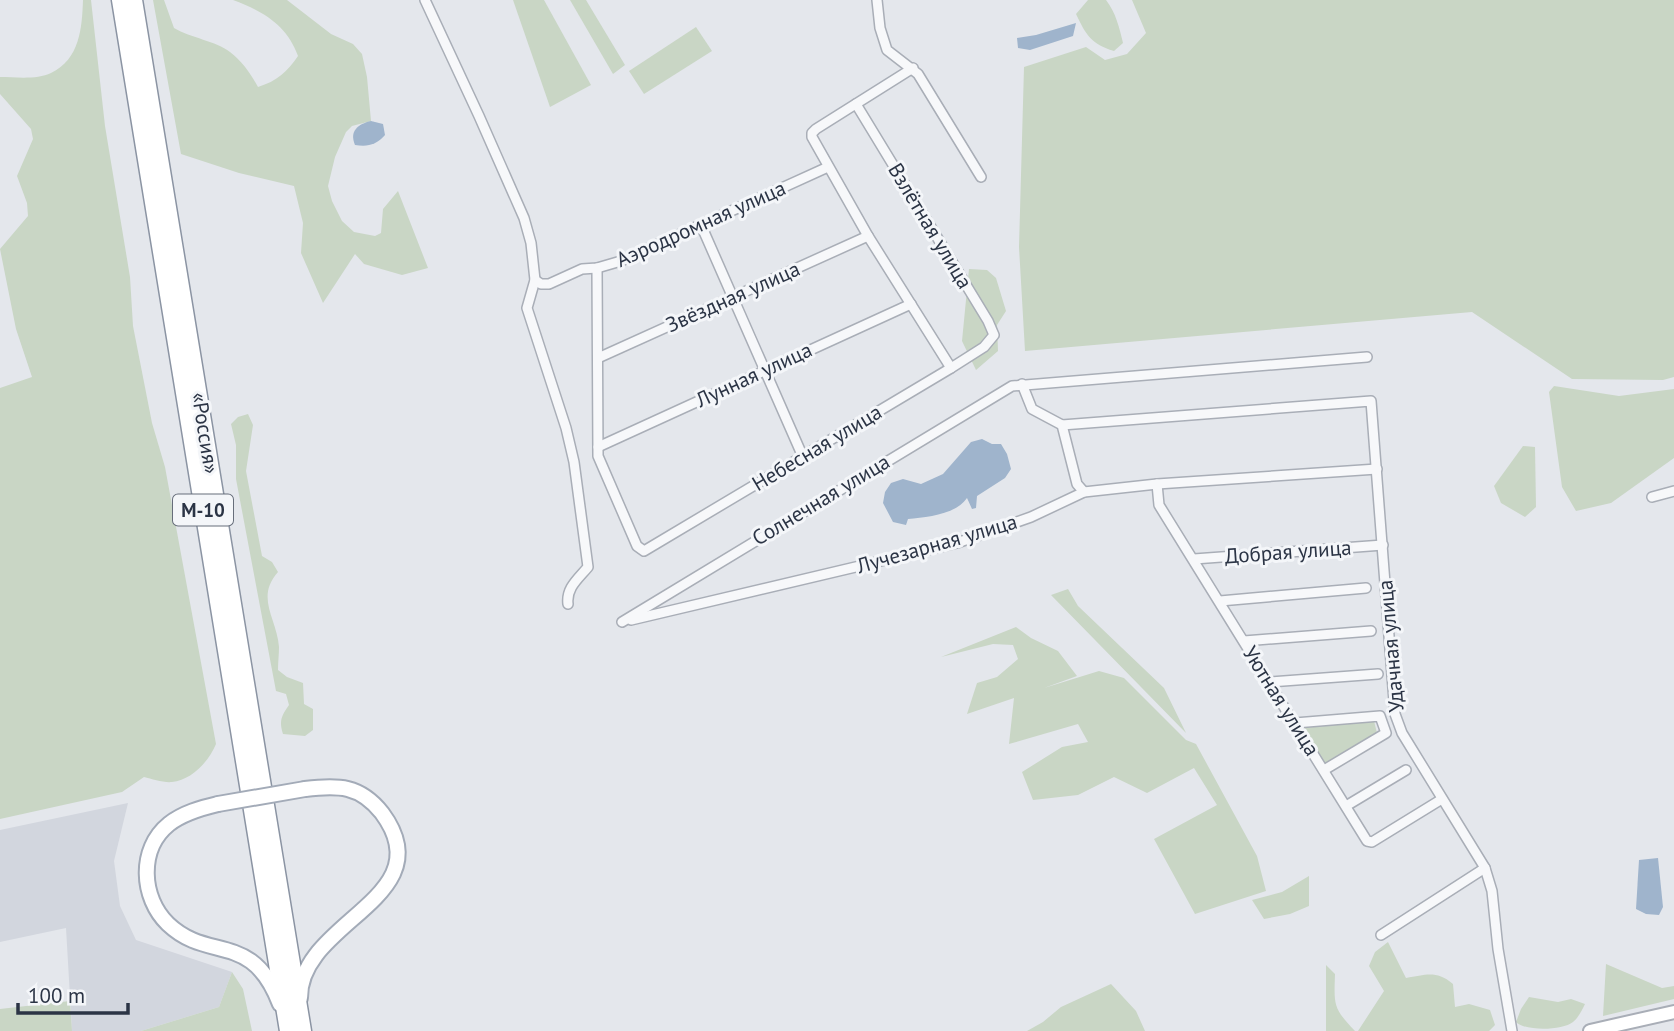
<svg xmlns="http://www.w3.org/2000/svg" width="1674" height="1031" font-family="'PT Sans',sans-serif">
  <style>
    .built { fill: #d2d6de }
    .green { fill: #c9d6c5 }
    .water { fill: #9fb4cc }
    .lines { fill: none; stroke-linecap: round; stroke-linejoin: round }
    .street-casing { stroke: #a9aeb7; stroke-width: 12 }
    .secondary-casing { stroke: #a9aeb7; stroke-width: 16 }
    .primary-casing { stroke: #a3abb8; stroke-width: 18 }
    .highway-casing { stroke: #8b94a3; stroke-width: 19 }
    .street { stroke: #f7f8fa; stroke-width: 9 }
    .secondary { stroke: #fff; stroke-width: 12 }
    .primary { stroke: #fff; stroke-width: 14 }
    .highway { stroke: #fff; stroke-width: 16 }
    .primary-bridge-casing { stroke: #a3abb8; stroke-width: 18; stroke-linecap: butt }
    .primary-bridge { stroke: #fff; stroke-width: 14 }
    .labels { text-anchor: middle; stroke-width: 6; stroke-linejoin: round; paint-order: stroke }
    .shield { fill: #f4f6f9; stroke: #676e7b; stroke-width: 2 }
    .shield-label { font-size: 19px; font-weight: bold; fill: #2b3445 }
    .street-label { font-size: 21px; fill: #2b3445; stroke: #f4f6f9 }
  </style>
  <rect width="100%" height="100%" fill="#e4e7ec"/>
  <path class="built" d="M 128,803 L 114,861 L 120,906 L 136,940 L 232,972 L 219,1007 L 141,1031 L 72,1031 L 66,928 L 0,942 L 0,830 Z"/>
  <g class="green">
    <path d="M 83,0 L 91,0 L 105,126 L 130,277 L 133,326 L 152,423 L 165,467 L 216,744 C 209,761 192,780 172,782 C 164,783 152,779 144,777 L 122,792 L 0,819 L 0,388 L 32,377 L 16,329 L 0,249 L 28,216 L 27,203 L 17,176 L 33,139 L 31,129 L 0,94 L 0,77 C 15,77 37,80 51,73 C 80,59 82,28 83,0 Z"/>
    <path d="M 153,0 L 164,0 L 174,28 C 191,38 216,41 230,52 C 242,61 251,74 258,87 C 277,81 287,72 298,56 C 287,25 263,11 233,0 L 287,0 L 331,34 L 353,44 L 362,54 L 367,77 L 371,121 L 352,126 L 346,132 L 335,157 L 328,186 L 332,201 L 342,221 L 354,232 L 375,236 L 381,233 L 383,209 L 398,191 L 428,268 L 402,275 L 364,264 L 355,254 L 323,303 L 301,253 L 303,223 L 294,186 L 239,173 L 181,154 Z"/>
    <path d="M 513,0 L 544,0 L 591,85 L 550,107 Z"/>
    <path d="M 570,0 L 586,0 L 625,65 L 613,74 Z"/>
    <path d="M 1088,0 L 1106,0 C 1116,13 1119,27 1123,43 L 1114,51 C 1091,44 1086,35 1076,14 Z"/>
    <path d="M 1132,0 L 1674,0 L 1674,377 L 1663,380 L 1572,379 L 1472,312 L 1025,351 L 1019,247 L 1024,67 L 1086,47 L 1105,60 L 1127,54 L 1146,33 Z"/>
    <path d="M 696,27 L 712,51 L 644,94 L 629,71 Z"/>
    <path d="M 969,269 L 987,270 L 996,278 L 1006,311 L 997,325 L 998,351 L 976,370 L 962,341 Z"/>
    <path d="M 1554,386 L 1619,396 L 1674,389 L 1674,458 L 1611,503 L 1576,511 L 1562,487 L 1549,392 Z"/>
    <path d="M 248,414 L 253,425 L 246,471 L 262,556 L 272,562 L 278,572 C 255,598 277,618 279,647 C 279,654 278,662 278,670 L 287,677 L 303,683 L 304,704 L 313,709 L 313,730 L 305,736 L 283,734 C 279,722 281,716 289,705 L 286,694 L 276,691 L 236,479 L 236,445 L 231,424 L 238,417 Z"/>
    <path d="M 1523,446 L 1535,447 L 1536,507 L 1525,517 L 1501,503 L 1494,486 Z"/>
    <path d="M 1068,589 L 1078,606 L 1164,688 L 1186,733 L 1051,595 Z"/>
    <path d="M 1016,627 L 1031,638 L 1058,651 L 1077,676 L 1044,688 L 1099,671 L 1124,678 L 1186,740 L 1196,744 L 1257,856 L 1266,891 L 1195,914 L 1154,839 L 1217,805 L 1194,768 L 1147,793 L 1114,777 L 1078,795 L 1033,800 L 1022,772 L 1062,747 L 1088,742 L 1078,724 L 1009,744 L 1014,698 L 967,714 L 977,683 L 997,677 L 1018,659 L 1013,645 L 993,644 L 941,657 Z"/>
    <path d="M 1374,721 L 1377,733 L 1326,763 L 1321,762 L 1303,731 L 1304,728 Z"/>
    <path d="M 1309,876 L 1309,906 L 1290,914 L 1264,919 L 1252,900 L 1282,892 Z"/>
    <path d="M 1388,942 L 1406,978 C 1426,975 1436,970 1453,984 L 1455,1007 L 1469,1004 L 1490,1010 L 1495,1025 L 1489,1031 L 1358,1031 L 1384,991 L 1369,966 L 1375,952 Z"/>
    <path d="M 1606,964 L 1662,988 L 1674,986 L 1674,999 L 1603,1016 Z"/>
    <path d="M 1326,965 L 1335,974 C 1334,1005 1333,1008 1355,1031 L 1326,1031 Z"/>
    <path d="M 232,972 L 243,989 L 252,1031 L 141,1031 L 219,1007 Z"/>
    <path d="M 1111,984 L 1136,1011 L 1145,1031 L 1027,1031 L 1043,1022 L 1061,1007 Z"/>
    <path d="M 1529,997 L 1558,1002 L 1571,999 L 1585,1004 C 1582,1010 1579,1017 1573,1022 C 1562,1031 1524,1031 1516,1022 L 1521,1009 Z"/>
    <path d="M 70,1001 L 72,1031 L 0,1031 L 0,1009 Z"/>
  </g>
  <g class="water">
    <path d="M 1076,23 L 1073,36 L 1030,50 L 1018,48 L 1017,38 L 1036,35 Z"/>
    <path d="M 371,121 L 383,124 L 385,135 C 376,145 368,147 355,145 C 349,131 358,124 371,121 Z"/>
    <path d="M 982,439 L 992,444 L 1001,444 L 1007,454 L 1011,469 L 1005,478 L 977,496 L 976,508 L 972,509 L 967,498 C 955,515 927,517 908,519 L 906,525 L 893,522 L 883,503 L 885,492 L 891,483 L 903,479 L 921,484 L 943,474 L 971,442 Z"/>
    <path d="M 1658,858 L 1663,907 L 1659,915 L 1646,914 L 1636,909 L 1639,860 Z"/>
  </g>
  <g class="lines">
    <defs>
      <g id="street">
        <path d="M 425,0 L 479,116 L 524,218 L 531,243 L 535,280 L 527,308 L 566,428 L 574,462 L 588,567 C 578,579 566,588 568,604"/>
        <path d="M 877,0 L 880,28 L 887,50 L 918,74 L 981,177"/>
        <path d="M 913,68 L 816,129 L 812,133 L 812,137 L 868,236 L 951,368"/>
        <path d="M 701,225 L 803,457"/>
        <path d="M 597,268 L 598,456 L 637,546 L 644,551 L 951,368 L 984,347 L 994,335 L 988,321 L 856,104"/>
        <path d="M 535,280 L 541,284 L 549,284 L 582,269 L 597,268 L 621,261 L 828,167"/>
        <path d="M 598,358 L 868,236"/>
        <path d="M 1022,384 L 1032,409 L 1062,425 L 1077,484 L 1084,492"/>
        <path d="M 1062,425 L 1371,401 L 1395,714 L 1402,733 L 1485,868 L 1492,891 L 1498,949 L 1512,1031"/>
        <path d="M 598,447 L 911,304"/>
        <path d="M 1157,484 L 1159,505 L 1367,841 L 1372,842 L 1442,799"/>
        <path d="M 1652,497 L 1674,491"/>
        <path d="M 1194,559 L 1383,545"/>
        <path d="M 1220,601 L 1366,588"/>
        <path d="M 631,620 L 957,543 L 1031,517 L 1084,492 L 1157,484 L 1377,469"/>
        <path d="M 622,622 L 1012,386 L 1367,357"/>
        <path d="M 1244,641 L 1371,631"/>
        <path d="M 1269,682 L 1378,674"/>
        <path d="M 1295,723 L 1380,716 L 1386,733 L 1324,770"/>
        <path d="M 1346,806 L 1406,770"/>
        <path d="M 1381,935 L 1485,868"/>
      </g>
      <path id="secondary" d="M 1590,1031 L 1674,1012"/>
      <g id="primary">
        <path d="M 218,804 C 201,808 183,813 169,824 C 138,849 141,898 168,924 C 209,963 252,930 280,1004"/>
        <path d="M 300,998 C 299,921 445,898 382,813 C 360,785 338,785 305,789"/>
      </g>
      <g id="highway">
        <path d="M 120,0 L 288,1031"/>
        <path d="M 134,0 L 303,1031"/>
      </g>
    </defs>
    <use href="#street" class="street-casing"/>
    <use href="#secondary" class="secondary-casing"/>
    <use href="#primary" class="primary-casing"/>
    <use href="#highway" class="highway-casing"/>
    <use href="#street" class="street"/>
    <use href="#secondary" class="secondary"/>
    <use href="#primary" class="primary"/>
    <use href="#highway" class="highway"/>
    <defs>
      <path id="primary-bridge" d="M 218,804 L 305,789"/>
    </defs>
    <use href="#primary-bridge" class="primary-bridge-casing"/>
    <use href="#primary-bridge" class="primary-bridge"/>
  </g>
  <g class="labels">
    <rect class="shield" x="173" y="494.5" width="60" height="31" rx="5"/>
    <g class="shield-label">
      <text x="203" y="517">М-10</text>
    </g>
    <g class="street-label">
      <text transform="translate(701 224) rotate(-24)" y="7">Аэродромная улица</text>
      <text transform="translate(930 226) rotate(59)" y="7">Взлётная улица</text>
      <text transform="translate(733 297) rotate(-24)" y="7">Звёздная улица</text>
      <text transform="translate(754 375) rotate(-25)" y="7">Лунная улица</text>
      <text transform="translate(205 433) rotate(81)" y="7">«Россия»</text>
      <text transform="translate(817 448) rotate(-31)" y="7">Небесная улица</text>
      <text transform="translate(821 500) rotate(-31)" y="7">Солнечная улица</text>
      <text transform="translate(937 544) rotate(-16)" y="7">Лучезарная улица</text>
      <text transform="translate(1288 552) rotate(-4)" y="7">Добрая улица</text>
      <text transform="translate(1391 646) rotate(-95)" y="7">Удачная улица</text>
      <text transform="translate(1281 701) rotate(58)" y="7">Уютная улица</text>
    </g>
  </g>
  <path d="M18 1003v10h110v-10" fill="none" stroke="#2b3445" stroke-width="3.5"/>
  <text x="28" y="1003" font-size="21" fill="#2b3445" stroke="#f4f6f9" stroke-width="5" paint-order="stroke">100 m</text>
</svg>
